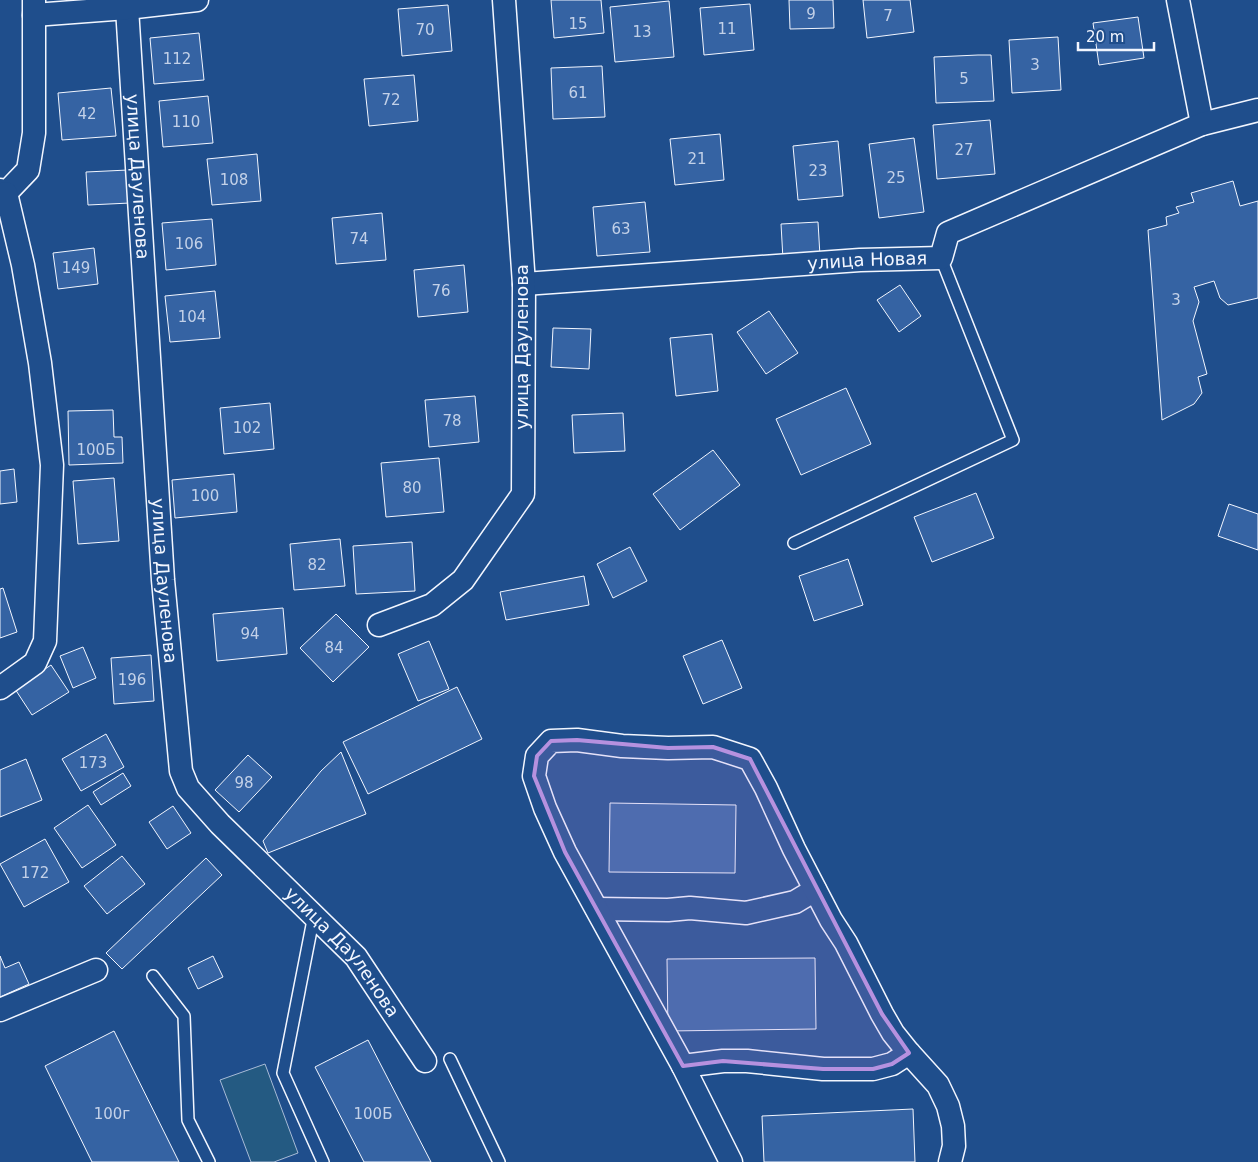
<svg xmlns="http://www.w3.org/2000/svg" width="1258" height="1162" font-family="'DejaVu Sans',sans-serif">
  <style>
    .green { fill: #245a82; stroke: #a8bbd7 }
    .building { fill: #3563a3; stroke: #f2f6ff }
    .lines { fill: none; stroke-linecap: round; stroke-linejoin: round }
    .service-casing { stroke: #f2f6ff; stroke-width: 14 }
    .minor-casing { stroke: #f2f6ff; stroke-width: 25 }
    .service { stroke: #1f4e8c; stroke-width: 11 }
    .minor { stroke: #1f4e8c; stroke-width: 22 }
    .marked { fill: #b691df; fill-opacity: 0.2; stroke: #b691df; stroke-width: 4; stroke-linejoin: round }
    .labels { text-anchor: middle; stroke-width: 4; stroke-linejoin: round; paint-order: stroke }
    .number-label { font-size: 15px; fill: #c3d1e8 }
    .street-label { font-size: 18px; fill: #f2f6ff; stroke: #1f4e8c }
  </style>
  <rect width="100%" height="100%" fill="#1f4e8c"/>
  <path class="green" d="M 265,1064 L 298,1153 L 274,1162 L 251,1162 L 220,1080 Z"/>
  <g class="building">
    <path d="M 551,0 L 601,0 L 604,33 L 554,38 Z"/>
    <path d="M 789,0 L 833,0 L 834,28 L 790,29 Z"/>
    <path d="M 863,0 L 910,0 L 914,32 L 867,38 Z"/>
    <path d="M 669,1 L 674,57 L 615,62 L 610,7 Z"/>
    <path d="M 750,4 L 754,50 L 704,55 L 700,8 Z"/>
    <path d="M 448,5 L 452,51 L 402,56 L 398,9 Z"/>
    <path d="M 1138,17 L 1144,58 L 1099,65 L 1093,23 Z"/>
    <path d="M 199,33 L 204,80 L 154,84 L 150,38 Z"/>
    <path d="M 1058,37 L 1061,90 L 1012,93 L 1009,40 Z"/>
    <path d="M 978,55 L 991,55 L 994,101 L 936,103 L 934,57 Z"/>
    <path d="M 602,66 L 605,117 L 553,119 L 551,68 Z"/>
    <path d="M 414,75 L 418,121 L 369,126 L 364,79 Z"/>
    <path d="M 111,88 L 116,136 L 62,140 L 58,93 Z"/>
    <path d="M 208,96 L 213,143 L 163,147 L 159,101 Z"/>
    <path d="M 990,120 L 995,174 L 937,179 L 933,125 Z"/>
    <path d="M 720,134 L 724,180 L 675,185 L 670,139 Z"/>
    <path d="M 914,138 L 924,212 L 879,218 L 869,144 Z"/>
    <path d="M 838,141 L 843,196 L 798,200 L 793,146 Z"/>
    <path d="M 257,154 L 261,201 L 212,205 L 207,159 Z"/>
    <path d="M 128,170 L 130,203 L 88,205 L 86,172 Z"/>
    <path d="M 1233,181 L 1240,206 L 1258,201 L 1258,298 L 1228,305 L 1220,298 L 1214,281 L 1194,287 L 1199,302 L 1193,321 L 1207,374 L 1198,377 L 1202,393 L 1194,404 L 1162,420 L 1148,230 L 1167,225 L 1166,217 L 1179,213 L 1176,207 L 1194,202 L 1191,193 Z"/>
    <path d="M 645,202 L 650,252 L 597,256 L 593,207 Z"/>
    <path d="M 382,213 L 386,260 L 336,264 L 332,218 Z"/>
    <path d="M 212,219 L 216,265 L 166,270 L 162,223 Z"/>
    <path d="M 818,222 L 820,256 L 783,259 L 781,224 Z"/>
    <path d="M 94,248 L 98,284 L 58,289 L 53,253 Z"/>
    <path d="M 464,265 L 468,312 L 418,317 L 414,270 Z"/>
    <path d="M 900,285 L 921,316 L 899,332 L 877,300 Z"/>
    <path d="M 215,291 L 220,338 L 170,342 L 165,296 Z"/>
    <path d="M 769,311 L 798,353 L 766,374 L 737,332 Z"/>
    <path d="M 553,328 L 591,329 L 589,369 L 551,367 Z"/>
    <path d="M 712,334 L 718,391 L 676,396 L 670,338 Z"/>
    <path d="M 846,388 L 871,444 L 801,475 L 776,419 Z"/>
    <path d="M 475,396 L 479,442 L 429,447 L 425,400 Z"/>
    <path d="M 270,403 L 274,449 L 224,454 L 220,408 Z"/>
    <path d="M 113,410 L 114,437 L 122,437 L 123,463 L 69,465 L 68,411 Z"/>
    <path d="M 623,413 L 625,451 L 574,453 L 572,415 Z"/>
    <path d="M 713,450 L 740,485 L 680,530 L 653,494 Z"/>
    <path d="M 439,458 L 444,512 L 386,517 L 381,463 Z"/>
    <path d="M 14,469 L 17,502 L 0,504 L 0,471 Z"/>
    <path d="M 234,474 L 237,512 L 175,518 L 172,480 Z"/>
    <path d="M 114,478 L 119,541 L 78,544 L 73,481 Z"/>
    <path d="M 976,493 L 994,538 L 932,562 L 914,517 Z"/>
    <path d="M 1229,504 L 1258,514 L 1258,550 L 1218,536 Z"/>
    <path d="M 340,539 L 345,586 L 294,590 L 290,544 Z"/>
    <path d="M 412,542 L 415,591 L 356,594 L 353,546 Z"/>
    <path d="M 630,547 L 647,581 L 613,598 L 597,564 Z"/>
    <path d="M 848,559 L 863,605 L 814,621 L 799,576 Z"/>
    <path d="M 584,576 L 589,605 L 506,620 L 500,592 Z"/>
    <path d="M 3,588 L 17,632 L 0,638 L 0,589 Z"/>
    <path d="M 283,608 L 287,654 L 217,661 L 213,614 Z"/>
    <path d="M 336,614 L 369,647 L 333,682 L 300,648 Z"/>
    <path d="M 722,640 L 742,688 L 703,704 L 683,656 Z"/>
    <path d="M 429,641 L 449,689 L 418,701 L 398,654 Z"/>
    <path d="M 83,647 L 96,678 L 73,688 L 60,656 Z"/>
    <path d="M 151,655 L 154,701 L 114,704 L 111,658 Z"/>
    <path d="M 51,665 L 69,692 L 32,715 L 15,689 Z"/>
    <path d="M 457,687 L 482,739 L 368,794 L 343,742 Z"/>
    <path d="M 106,734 L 124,767 L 81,791 L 62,759 Z"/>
    <path d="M 341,752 L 366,814 L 268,853 L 263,841 L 321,771 Z"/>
    <path d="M 248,755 L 272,777 L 239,812 L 215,790 Z"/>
    <path d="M 26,759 L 42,800 L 0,817 L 0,770 Z"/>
    <path d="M 123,773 L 131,786 L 101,805 L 93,792 Z"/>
    <path d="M 610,803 L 736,805 L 735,873 L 609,872 Z"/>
    <path d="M 88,805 L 116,845 L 82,868 L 54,828 Z"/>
    <path d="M 173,806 L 191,833 L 167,849 L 149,822 Z"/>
    <path d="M 45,839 L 69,882 L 24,907 L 0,864 Z"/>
    <path d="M 122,856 L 145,884 L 107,914 L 84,886 Z"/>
    <path d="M 206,858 L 222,875 L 122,969 L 106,953 Z"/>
    <path d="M 0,956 L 5,968 L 19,962 L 29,984 L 0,997 Z"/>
    <path d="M 213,956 L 223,977 L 198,989 L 188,968 Z"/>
    <path d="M 815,958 L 816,1029 L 668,1031 L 667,959 Z"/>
    <path d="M 114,1031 L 179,1162 L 92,1162 L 45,1066 Z"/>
    <path d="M 368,1040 L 431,1162 L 364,1162 L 315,1067 Z"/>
    <path d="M 913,1109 L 915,1162 L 764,1162 L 762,1116 Z"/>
  </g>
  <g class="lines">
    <defs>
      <g id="service">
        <path d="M 794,543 L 1013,440 L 941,258"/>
        <path d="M 314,915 L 283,1073 L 323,1162"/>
        <path d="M 153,976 L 184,1016 L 188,1120 L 209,1162"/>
        <path d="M 450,1059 L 499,1162"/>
      </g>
      <g id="minor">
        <path d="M 1178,0 L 1202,124"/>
        <path id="s1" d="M 127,8 L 163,580 L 181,771 L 188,788 L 220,824 L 356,957 L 425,1061"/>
        <path d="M 34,15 L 127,8 L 197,0"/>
        <path d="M 0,190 L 6,193 L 28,170 L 34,133 L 34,0"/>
        <path id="s2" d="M 524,284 L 860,260 L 941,258 L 948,233 L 1202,124 L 1258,110"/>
        <path d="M 379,625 L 432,605 L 463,580 L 523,494 L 524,284 L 504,0"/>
        <path d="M 0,688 L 35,663 L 45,641 L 52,465 L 40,363 L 23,265 L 6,193"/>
        <path d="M 597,909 L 668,910 L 690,908 L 746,913 L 795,902 L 815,890"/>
        <path d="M 0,1010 L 96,970"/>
        <path d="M 683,1066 L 723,1061 L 747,1061 L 823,1069 L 873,1069 L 892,1064 L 909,1053"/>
        <path d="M 731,1162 L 683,1066 L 565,852 L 545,808 L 534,776 L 537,756 L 551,741 L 577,740 L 622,746 L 668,748 L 713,747 L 750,759 L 766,788 L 794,849 L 831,920 L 846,943 L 882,1014 L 893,1033 L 909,1053 L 938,1085 L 948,1106 L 953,1126 L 954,1146 L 950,1162"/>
      </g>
    </defs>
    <use href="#service" class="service-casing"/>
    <use href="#minor" class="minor-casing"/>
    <use href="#service" class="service"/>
    <use href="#minor" class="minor"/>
  </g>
  <path class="marked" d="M 577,740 L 668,748 L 713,747 L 750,759 L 882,1014 L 909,1053 L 892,1064 L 873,1069 L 823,1069 L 723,1061 L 683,1066 L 565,852 L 534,776 L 537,756 L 551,741 Z"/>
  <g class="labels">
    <g class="number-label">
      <text x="811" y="19">9</text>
      <text x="888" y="21">7</text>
      <text x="578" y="29">15</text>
      <text x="727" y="34">11</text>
      <text x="425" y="35">70</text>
      <text x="642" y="37">13</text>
      <text x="177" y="64">112</text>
      <text x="1035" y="70">3</text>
      <text x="964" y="84">5</text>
      <text x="578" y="98">61</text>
      <text x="391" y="105">72</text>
      <text x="87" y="119">42</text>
      <text x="186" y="127">110</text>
      <text x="964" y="155">27</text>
      <text x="697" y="164">21</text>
      <text x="818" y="176">23</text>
      <text x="896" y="183">25</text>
      <text x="234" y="185">108</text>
      <text x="621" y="234">63</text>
      <text x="359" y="244">74</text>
      <text x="189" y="249">106</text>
      <text x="76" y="273">149</text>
      <text x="441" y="296">76</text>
      <text x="1176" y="305">3</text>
      <text x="192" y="322">104</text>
      <text x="452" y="426">78</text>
      <text x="247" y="433">102</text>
      <text x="96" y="455">100Б</text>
      <text x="412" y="493">80</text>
      <text x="205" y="501">100</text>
      <text x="317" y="570">82</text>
      <text x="250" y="639">94</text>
      <text x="334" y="653">84</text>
      <text x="132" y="685">196</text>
      <text x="93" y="768">173</text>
      <text x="244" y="788">98</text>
      <text x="35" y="878">172</text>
      <text x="112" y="1119">100г</text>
      <text x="373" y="1119">100Б</text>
    </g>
    <g class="street-label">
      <text dy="6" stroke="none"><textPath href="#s1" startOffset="169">улица Дауленова</textPath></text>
      <text dy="6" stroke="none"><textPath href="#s2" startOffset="344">улица Новая</textPath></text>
      <text transform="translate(522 347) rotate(-90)" y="6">улица Дауленова</text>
      <text dy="6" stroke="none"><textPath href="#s1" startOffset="574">улица Дауленова</textPath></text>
      <text dy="6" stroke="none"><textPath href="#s1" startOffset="1009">улица Дауленова</textPath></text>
    </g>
  </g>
  <path d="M1078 42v8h76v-8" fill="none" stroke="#f2f6ff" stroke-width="2.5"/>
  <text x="1086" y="42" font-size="15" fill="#f2f6ff" stroke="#1f4e8c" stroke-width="4" paint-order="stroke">20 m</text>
</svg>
